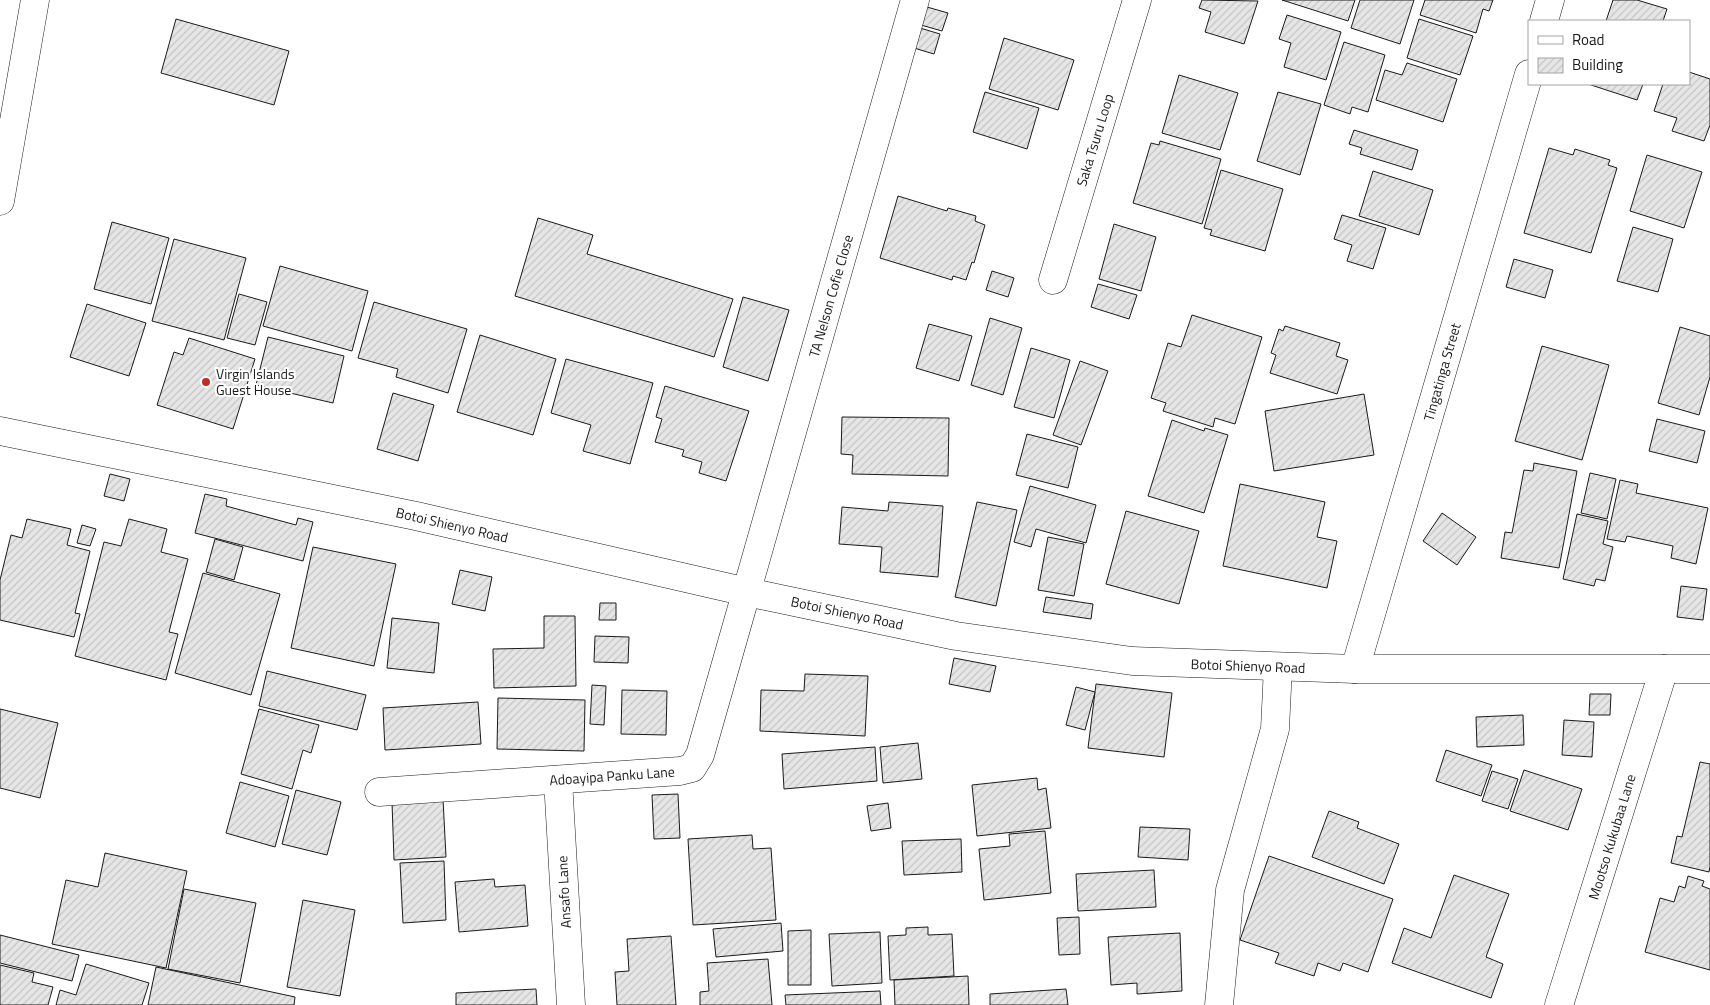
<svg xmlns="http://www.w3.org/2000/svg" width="1710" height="1005" font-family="'Titillium Web',sans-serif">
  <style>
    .building { fill: url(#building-hatch); stroke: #1a1a1a }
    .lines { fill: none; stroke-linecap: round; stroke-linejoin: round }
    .street-casing { stroke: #1a1a1a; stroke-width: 29 }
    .street { stroke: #fff; stroke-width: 28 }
    .poi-dot { fill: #c62828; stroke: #fff; stroke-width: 2 }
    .labels { text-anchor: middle; stroke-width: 4; stroke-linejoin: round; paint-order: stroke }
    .street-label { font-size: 14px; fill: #1a1a1a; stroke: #fff }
    .poi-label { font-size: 14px; fill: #1a1a1a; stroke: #fff; text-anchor: start }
  </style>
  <defs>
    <pattern id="building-hatch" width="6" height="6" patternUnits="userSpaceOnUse" patternTransform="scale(1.25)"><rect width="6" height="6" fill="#e6e6e6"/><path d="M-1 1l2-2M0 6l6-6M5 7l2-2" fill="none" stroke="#c5c5c5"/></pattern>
  </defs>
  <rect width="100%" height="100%" fill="#fff"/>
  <g class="building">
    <path d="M 1202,0 L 1258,1 L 1244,44 L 1205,32 L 1211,12 L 1199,8 Z"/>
    <path d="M 1282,0 L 1355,0 L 1348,21 Z"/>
    <path d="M 1360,0 L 1414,0 L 1400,44 L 1351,28 Z"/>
    <path d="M 1425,0 L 1493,0 L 1489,11 L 1483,9 L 1476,33 L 1420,15 Z"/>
    <path d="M 1613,0 L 1637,0 L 1667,9 L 1663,21 L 1606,21 Z"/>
    <path d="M 927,7 L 948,13 L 942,31 L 921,25 Z"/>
    <path d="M 1287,15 L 1341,32 L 1326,80 L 1284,67 L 1291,43 L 1279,39 Z"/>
    <path d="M 176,19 L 289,51 L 274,105 L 161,73 Z"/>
    <path d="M 1419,19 L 1473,36 L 1460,75 L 1407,58 Z"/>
    <path d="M 920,28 L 940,34 L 934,54 L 914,48 Z"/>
    <path d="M 1004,38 L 1074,60 L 1058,110 L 989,89 Z"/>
    <path d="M 1344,42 L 1385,55 L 1368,112 L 1352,107 L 1350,114 L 1324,105 Z"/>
    <path d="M 1407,63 L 1457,79 L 1443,122 L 1376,100 L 1385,70 L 1402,75 Z"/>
    <path d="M 1689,72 L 1710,79 L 1710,125 L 1704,141 L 1672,131 L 1677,118 L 1654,111 L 1663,84 L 1689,84 Z"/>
    <path d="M 1179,75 L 1238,93 L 1220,150 L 1162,133 Z"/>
    <path d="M 1588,84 L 1643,84 L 1637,100 Z"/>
    <path d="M 985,92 L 1039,108 L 1027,149 L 973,132 Z"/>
    <path d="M 1278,92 L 1321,104 L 1300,175 L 1257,161 Z"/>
    <path d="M 1354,130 L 1418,150 L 1412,170 L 1360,154 L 1362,148 L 1349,144 Z"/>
    <path d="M 1160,141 L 1221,159 L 1202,224 L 1133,203 L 1151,143 L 1159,145 Z"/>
    <path d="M 1549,148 L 1573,155 L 1575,149 L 1610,160 L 1608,165 L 1617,168 L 1591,253 L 1524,233 Z"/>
    <path d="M 1647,155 L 1702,172 L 1684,228 L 1630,211 Z"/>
    <path d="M 1221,170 L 1283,189 L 1265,251 L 1210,235 L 1212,230 L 1204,228 Z"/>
    <path d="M 1373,171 L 1433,190 L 1419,235 L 1359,216 Z"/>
    <path d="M 898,196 L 947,211 L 948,208 L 976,216 L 975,221 L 985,225 L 974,263 L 972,262 L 966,280 L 953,276 L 952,280 L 880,258 Z"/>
    <path d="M 1342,215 L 1386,228 L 1373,269 L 1347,261 L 1352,245 L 1334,239 Z"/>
    <path d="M 538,218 L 593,235 L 587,254 L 733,299 L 714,357 L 515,296 Z"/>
    <path d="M 112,222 L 169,238 L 151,304 L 94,289 Z"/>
    <path d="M 1114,224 L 1156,237 L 1141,291 L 1099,279 Z"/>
    <path d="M 1633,227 L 1673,239 L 1658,292 L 1617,281 Z"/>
    <path d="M 174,239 L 246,258 L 224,340 L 152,321 Z"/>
    <path d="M 1514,259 L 1553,270 L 1545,298 L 1506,287 Z"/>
    <path d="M 280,266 L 368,291 L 352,351 L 263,326 Z"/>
    <path d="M 992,271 L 1014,278 L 1008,297 L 986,290 Z"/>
    <path d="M 1098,284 L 1137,295 L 1129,319 L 1091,307 Z"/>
    <path d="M 239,294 L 267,302 L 255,345 L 227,338 Z"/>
    <path d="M 743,297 L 789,310 L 768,381 L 723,367 Z"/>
    <path d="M 374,302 L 467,329 L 448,393 L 396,377 L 398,369 L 358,358 Z"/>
    <path d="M 87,304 L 146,323 L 129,376 L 70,357 Z"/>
    <path d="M 1192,315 L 1262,337 L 1235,424 L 1215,418 L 1213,427 L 1163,411 L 1166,403 L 1151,398 L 1168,343 L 1181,347 Z"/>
    <path d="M 990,318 L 1022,328 L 1003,395 L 971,385 Z"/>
    <path d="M 929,324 L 972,336 L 959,381 L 916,368 Z"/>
    <path d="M 1285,326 L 1340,343 L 1336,356 L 1348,360 L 1337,394 L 1270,373 L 1276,355 L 1271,353 L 1279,329 L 1283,331 Z"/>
    <path d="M 1680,327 L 1710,336 L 1710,377 L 1699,415 L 1658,403 Z"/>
    <path d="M 480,335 L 556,359 L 533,435 L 457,412 Z"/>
    <path d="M 268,337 L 344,356 L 333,403 L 256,385 Z"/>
    <path d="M 189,338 L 255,359 L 233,429 L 157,405 L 174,352 L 183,355 Z"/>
    <path d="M 1542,346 L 1609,365 L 1582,460 L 1515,441 Z"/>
    <path d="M 1031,348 L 1070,360 L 1054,418 L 1014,407 Z"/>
    <path d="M 566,359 L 653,383 L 630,464 L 583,451 L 591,425 L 551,413 Z"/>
    <path d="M 1080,361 L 1108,371 L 1081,445 L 1053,435 Z"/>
    <path d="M 665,386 L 749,411 L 726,481 L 699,473 L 702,462 L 682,456 L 684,450 L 655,442 L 662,419 L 656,417 Z"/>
    <path d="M 393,393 L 434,405 L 418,461 L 377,449 Z"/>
    <path d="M 1364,394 L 1374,455 L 1274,471 L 1265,411 Z"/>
    <path d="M 842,417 L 949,418 L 948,476 L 852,474 L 853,455 L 841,454 Z"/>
    <path d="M 1657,419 L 1705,431 L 1697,463 L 1649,451 Z"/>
    <path d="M 1172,420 L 1204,431 L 1205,428 L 1228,435 L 1204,513 L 1148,496 Z"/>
    <path d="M 1027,434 L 1078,447 L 1068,488 L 1016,475 Z"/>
    <path d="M 1534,463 L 1577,471 L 1559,568 L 1501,558 L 1505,532 L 1512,533 L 1524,470 L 1533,471 Z"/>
    <path d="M 1590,473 L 1616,479 L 1607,519 L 1581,513 Z"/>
    <path d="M 110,474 L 130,479 L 124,501 L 104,496 Z"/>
    <path d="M 1620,480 L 1638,484 L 1636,493 L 1708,508 L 1696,564 L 1671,558 L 1673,546 L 1627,536 L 1625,542 L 1607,539 Z"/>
    <path d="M 1240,484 L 1325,502 L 1317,537 L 1337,541 L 1327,588 L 1223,566 Z"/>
    <path d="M 1030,486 L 1096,505 L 1086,543 L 1036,529 L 1031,547 L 1014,542 Z"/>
    <path d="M 205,494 L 227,499 L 226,506 L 296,525 L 298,518 L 313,522 L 303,561 L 195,533 Z"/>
    <path d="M 889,502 L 943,506 L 938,577 L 880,572 L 882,547 L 839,544 L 842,507 L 888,511 Z"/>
    <path d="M 977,502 L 1017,510 L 996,606 L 955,597 Z"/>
    <path d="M 1126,511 L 1199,531 L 1179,604 L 1106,584 Z"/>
    <path d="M 1442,513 L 1476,537 L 1457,565 L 1423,541 Z"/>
    <path d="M 1577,514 L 1608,521 L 1603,544 L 1613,547 L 1605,581 L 1596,579 L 1594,586 L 1563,579 Z"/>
    <path d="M 27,519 L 71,529 L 67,545 L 90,551 L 75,613 L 80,614 L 74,637 L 0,620 L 0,580 L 11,535 L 22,538 Z"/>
    <path d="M 129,519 L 167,529 L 161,552 L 188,559 L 169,632 L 178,634 L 166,680 L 75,656 L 104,542 L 121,546 Z"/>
    <path d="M 82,525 L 96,529 L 90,546 L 77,543 Z"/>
    <path d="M 1048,537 L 1084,544 L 1074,596 L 1038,590 Z"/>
    <path d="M 215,539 L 243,547 L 234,580 L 206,572 Z"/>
    <path d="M 313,547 L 396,564 L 374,666 L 291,648 Z"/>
    <path d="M 460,570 L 492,577 L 485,611 L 452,604 Z"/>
    <path d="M 203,573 L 280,594 L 251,695 L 175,673 Z"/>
    <path d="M 1681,586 L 1707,589 L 1703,620 L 1677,617 Z"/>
    <path d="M 1046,597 L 1093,604 L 1091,619 L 1043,612 Z"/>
    <path d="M 600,603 L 616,603 L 616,620 L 599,620 Z"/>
    <path d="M 544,616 L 575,616 L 576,686 L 494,688 L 493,649 L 544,648 Z"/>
    <path d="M 392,618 L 439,623 L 434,673 L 387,668 Z"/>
    <path d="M 595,636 L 629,637 L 628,663 L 594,662 Z"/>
    <path d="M 954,658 L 996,666 L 990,692 L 949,684 Z"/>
    <path d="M 267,671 L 366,695 L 357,730 L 259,706 Z"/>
    <path d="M 805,674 L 868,676 L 865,736 L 760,731 L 761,690 L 804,691 Z"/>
    <path d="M 1096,684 L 1172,693 L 1164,757 L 1088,748 Z"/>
    <path d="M 592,685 L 606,686 L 604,725 L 590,724 Z"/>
    <path d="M 1076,687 L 1095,692 L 1085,730 L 1066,725 Z"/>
    <path d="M 622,690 L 667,691 L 666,735 L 621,734 Z"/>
    <path d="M 1590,694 L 1611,694 L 1610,715 L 1589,715 Z"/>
    <path d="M 498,698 L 585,700 L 584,751 L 497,749 Z"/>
    <path d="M 478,702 L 481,744 L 385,750 L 383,708 Z"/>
    <path d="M 0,709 L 58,723 L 40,798 L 0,788 Z"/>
    <path d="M 259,709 L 319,725 L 311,753 L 303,750 L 292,789 L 241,774 Z"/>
    <path d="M 1523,715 L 1524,745 L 1477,747 L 1476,717 Z"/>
    <path d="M 1564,720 L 1594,722 L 1592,757 L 1562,755 Z"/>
    <path d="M 918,743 L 922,779 L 883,783 L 880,747 Z"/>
    <path d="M 875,747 L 877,781 L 784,789 L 782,754 Z"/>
    <path d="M 1446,750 L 1492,765 L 1481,796 L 1436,781 Z"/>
    <path d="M 1700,762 L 1710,764 L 1710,866 L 1709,872 L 1671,863 L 1677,836 L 1682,837 Z"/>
    <path d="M 1524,770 L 1582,789 L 1568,830 L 1510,811 Z"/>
    <path d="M 1492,771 L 1518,779 L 1508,809 L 1482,801 Z"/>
    <path d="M 1037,778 L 1038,790 L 1046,788 L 1051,828 L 977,836 L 972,785 Z"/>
    <path d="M 240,782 L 289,796 L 275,847 L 226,833 Z"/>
    <path d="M 296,790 L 341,802 L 327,855 L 282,844 Z"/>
    <path d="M 678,794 L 680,838 L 654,839 L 652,795 Z"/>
    <path d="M 443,799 L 446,857 L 394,860 L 392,802 Z"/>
    <path d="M 888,803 L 891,828 L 871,831 L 867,806 Z"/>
    <path d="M 1329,811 L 1359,822 L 1357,828 L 1399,844 L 1384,884 L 1312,857 Z"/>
    <path d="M 1140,827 L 1190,829 L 1188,860 L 1138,857 Z"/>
    <path d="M 1045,831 L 1051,893 L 984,900 L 979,849 L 1010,846 L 1009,834 Z"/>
    <path d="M 752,835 L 753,849 L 771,848 L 776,920 L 693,925 L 688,839 Z"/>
    <path d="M 961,839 L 962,872 L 904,875 L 902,841 Z"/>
    <path d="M 105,853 L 187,871 L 166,968 L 52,944 L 66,880 L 98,887 Z"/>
    <path d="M 1269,856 L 1393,899 L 1368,972 L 1343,963 L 1340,971 L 1318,963 L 1314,976 L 1275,963 L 1279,953 L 1240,940 Z"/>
    <path d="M 444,861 L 446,920 L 403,923 L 400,863 Z"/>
    <path d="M 1154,870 L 1156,907 L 1078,911 L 1076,874 Z"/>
    <path d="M 1454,875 L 1509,894 L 1486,957 L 1503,964 L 1491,998 L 1392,963 L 1404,928 L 1431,938 Z"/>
    <path d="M 1688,876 L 1704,881 L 1702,886 L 1710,889 L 1710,970 L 1645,952 L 1660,898 L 1674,902 L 1679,886 L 1685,888 Z"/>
    <path d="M 494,879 L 495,887 L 525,885 L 528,926 L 459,932 L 455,882 Z"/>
    <path d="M 184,889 L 256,903 L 240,983 L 168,969 Z"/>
    <path d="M 303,900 L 355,910 L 340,996 L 287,987 Z"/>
    <path d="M 1079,917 L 1080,954 L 1059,955 L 1057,918 Z"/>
    <path d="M 781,923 L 783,951 L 716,957 L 713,929 Z"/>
    <path d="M 928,927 L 928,935 L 952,934 L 954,976 L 890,980 L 888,936 L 906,935 L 906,928 Z"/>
    <path d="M 811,930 L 811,985 L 788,985 L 788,931 Z"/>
    <path d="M 880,932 L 882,983 L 832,986 L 829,934 Z"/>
    <path d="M 1180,933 L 1182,991 L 1137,994 L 1137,983 L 1111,985 L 1108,937 Z"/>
    <path d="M 0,935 L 79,955 L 72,981 L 0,963 Z"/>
    <path d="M 671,936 L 676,1005 L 617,1005 L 615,972 L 629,971 L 627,939 Z"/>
    <path d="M 768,959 L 772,1005 L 700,1005 L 700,992 L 709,991 L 707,963 Z"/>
    <path d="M 86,964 L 149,983 L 142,1005 L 56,1005 L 60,990 L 76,995 Z"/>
    <path d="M 0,965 L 34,973 L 32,982 L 53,987 L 48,1005 L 0,1005 Z"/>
    <path d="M 156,967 L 295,997 L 294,1005 L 148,1005 Z"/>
    <path d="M 968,976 L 969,1005 L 895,1005 L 894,980 Z"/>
    <path d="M 536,989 L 537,1005 L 456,1005 L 456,993 Z"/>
    <path d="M 1066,989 L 1068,1005 L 990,1005 L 990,994 Z"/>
    <path d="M 880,991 L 881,1005 L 786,1005 L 785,995 Z"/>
  </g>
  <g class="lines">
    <defs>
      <g id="street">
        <path d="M 1544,21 L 1550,0"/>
        <path d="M 0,201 L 35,0"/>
        <path d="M 1053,280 L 1137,0"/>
        <path d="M 0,431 L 416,516 L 747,592 L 956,636 L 1132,661 L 1355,669 L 1710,669"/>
        <path d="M 1355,669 L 1529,74"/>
        <path d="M 558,780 L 571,1005"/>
        <path d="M 379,792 L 680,771 L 692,768 L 700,755 L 915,0"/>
        <path d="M 1219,1005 L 1230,890 L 1275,729 L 1278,667"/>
        <path d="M 1559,1005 L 1664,669"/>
      </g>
    </defs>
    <use href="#street" class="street-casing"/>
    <use href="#street" class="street"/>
  </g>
  <circle class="poi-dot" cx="206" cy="382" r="5"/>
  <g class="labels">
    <g class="street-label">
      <text transform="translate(1095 140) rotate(-73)" y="5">Saka Tsuru Loop</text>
      <text transform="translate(831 296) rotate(-74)" y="5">TA Nelson Cofie Close</text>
      <text transform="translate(1442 372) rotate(-74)" y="5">Tingatinga Street</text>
      <text transform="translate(452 525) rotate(13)" y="5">Botoi Shienyo Road</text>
      <text transform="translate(847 613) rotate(12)" y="5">Botoi Shienyo Road</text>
      <text transform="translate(1248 666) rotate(2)" y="5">Botoi Shienyo Road</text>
      <text transform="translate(612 776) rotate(-4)" y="5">Adoayipa Panku Lane</text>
      <text transform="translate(1612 837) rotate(-73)" y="5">Mootso Kukubaa Lane</text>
      <text transform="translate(564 892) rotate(-93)" y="5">Ansafo Lane</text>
    </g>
    <g class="poi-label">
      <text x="216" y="379">Virgin Islands<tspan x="216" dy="16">Guest House</tspan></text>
    </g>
  </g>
  <rect x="1528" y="20" width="162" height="65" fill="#ffffff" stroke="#a3a3a3"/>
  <rect x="1538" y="36" width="25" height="8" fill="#ffffff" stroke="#a3a3a3"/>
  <text x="1572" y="45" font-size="15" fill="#1a1a1a">Road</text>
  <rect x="1538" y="58" width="25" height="15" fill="url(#building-hatch)" stroke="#a3a3a3"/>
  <text x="1572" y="70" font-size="15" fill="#1a1a1a">Building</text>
</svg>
